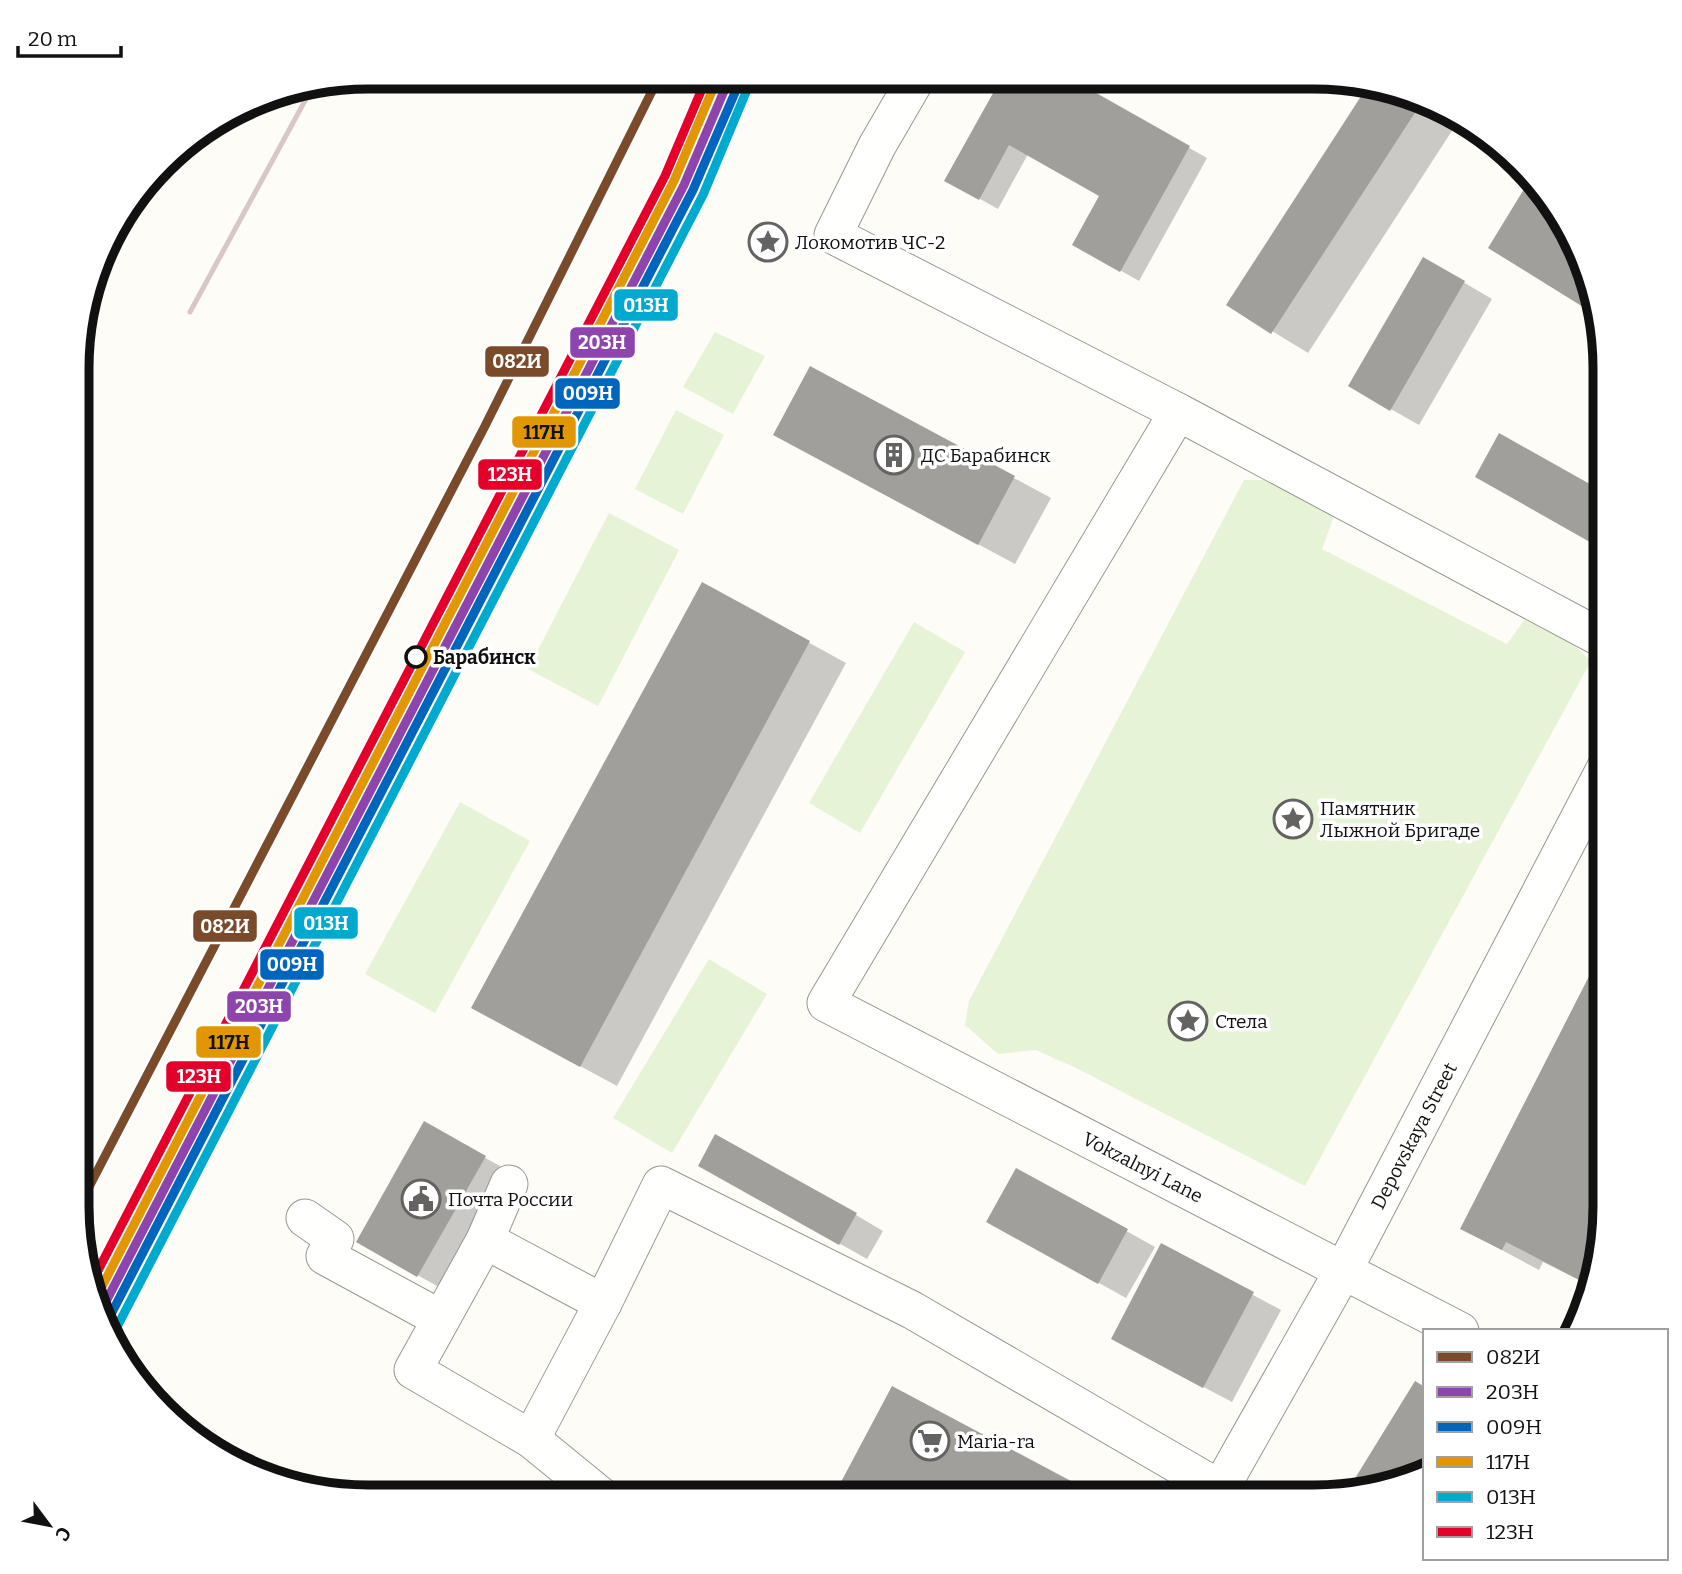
<svg xmlns="http://www.w3.org/2000/svg" width="1682" height="1574" font-family="Bitter,serif">
  <style>
    .green { fill: #e7f3d7 }
    .shadow { fill: #0003 }
    .building { fill: #a19f9c }
    .lines { fill: none; stroke-linecap: round; stroke-linejoin: round }
    .minor-casing { stroke: #979795; stroke-width: 39 }
    .minor { stroke: #fffffe; stroke-width: 37 }
    .rail { stroke: #d9c6c7; stroke-width: 5 }
    .rail-1-casing { stroke: #fff; stroke-width: 14 }
    .rail-2-casing { stroke: #fff; stroke-width: 14 }
    .rail-3-casing { stroke: #fff; stroke-width: 14 }
    .rail-4-casing { stroke: #fff; stroke-width: 14 }
    .rail-5-casing { stroke: #fff; stroke-width: 14 }
    .rail-6-casing { stroke: #fff; stroke-width: 14 }
    .rail-1 { stroke: #7a4b2a; stroke-width: 9 }
    .rail-2 { stroke: #8e44ad; stroke-width: 9 }
    .rail-3 { stroke: #0065bd; stroke-width: 9 }
    .rail-4 { stroke: #e09702; stroke-width: 9 }
    .rail-5 { stroke: #00a9ce; stroke-width: 9 }
    .rail-6 { stroke: #e4002b; stroke-width: 9 }
    .stop-dot { fill: #fff; stroke: #111; stroke-width: 3.5 }
    .labels { text-anchor: middle; stroke-width: 7; stroke-linejoin: round; paint-order: stroke }
    .poi-label { font-size: 19px; fill: #111; stroke: #fff; text-anchor: start }
    .stop-label { font-size: 19px; font-weight: bold; fill: #111; stroke: #fff; text-anchor: start }
    .street-label { font-size: 19px; fill: #111; stroke: #fff }
    .rim { fill: none; stroke: #111; stroke-width: 9 }
    .line-badge { stroke: #fff; stroke-width: 2.5 }
    .badge-label { font-size: 19px; text-anchor: middle; font-weight: bold; fill: #fff }
    .pale-badge-label { font-size: 19px; text-anchor: middle; font-weight: bold; fill: #111 }
  </style>
  <rect width="100%" height="100%" fill="#fdfcf7"/>
  <g class="green">
    <path d="M 715,332 L 765,356 L 733,414 L 683,387 Z"/>
    <path d="M 676,410 L 724,435 L 683,514 L 635,489 Z"/>
    <path d="M 1244,480 L 1264,480 L 1336,511 L 1322,549 L 1507,644 L 1527,616 L 1568,640 L 1591,661 L 1305,1186 L 1076,1068 L 1036,1050 L 998,1054 L 965,1025 L 969,1001 Z"/>
    <path d="M 609,513 L 679,550 L 598,706 L 528,669 Z"/>
    <path d="M 914,622 L 965,652 L 860,833 L 809,803 Z"/>
    <path d="M 460,802 L 530,841 L 435,1013 L 365,974 Z"/>
    <path d="M 709,959 L 767,994 L 672,1153 L 613,1118 Z"/>
  </g>
  <g class="shadow">
    <path d="M 1064,77 L 1207,158 L 1139,281 L 1074,244 L 1101,195 L 1028,154 L 998,209 L 946,180 Z"/>
    <path d="M 1368,87 L 1443,107 L 1459,120 L 1308,353 L 1228,304 Z"/>
    <path d="M 1534,178 L 1583,257 L 1596,313 L 1490,248 Z"/>
    <path d="M 1424,259 L 1492,299 L 1419,425 L 1350,386 Z"/>
    <path d="M 811,368 L 1051,498 L 1015,564 L 812,455 Z"/>
    <path d="M 1500,436 L 1604,494 L 1604,548 L 1477,476 Z"/>
    <path d="M 702,584 L 846,663 L 617,1086 L 510,1028 Z"/>
    <path d="M 1605,949 L 1605,1206 L 1587,1284 L 1543,1262 L 1539,1270 L 1462,1229 Z"/>
    <path d="M 425,1124 L 512,1173 L 446,1291 L 358,1242 Z"/>
    <path d="M 1017,1170 L 1155,1247 L 1126,1298 L 1016,1237 Z"/>
    <path d="M 728,1181 L 856,1215 L 883,1231 L 867,1259 Z"/>
    <path d="M 1162,1246 L 1281,1310 L 1232,1402 L 1141,1354 Z"/>
  </g>
  <g class="building">
    <path d="M 1002,77 L 1068,77 L 1190,146 L 1120,272 L 1072,245 L 1099,196 L 1009,145 L 979,200 L 944,181 Z"/>
    <path d="M 1367,87 L 1422,102 L 1271,334 L 1226,305 Z"/>
    <path d="M 1532,176 L 1583,257 L 1596,315 L 1488,248 Z"/>
    <path d="M 1423,257 L 1465,281 L 1390,411 L 1348,386 Z"/>
    <path d="M 810,366 L 1015,476 L 978,545 L 773,435 Z"/>
    <path d="M 1499,433 L 1604,492 L 1604,550 L 1475,477 Z"/>
    <path d="M 702,582 L 810,641 L 580,1067 L 471,1008 Z"/>
    <path d="M 1605,945 L 1605,1186 L 1592,1211 L 1603,1217 L 1587,1284 L 1506,1242 L 1502,1250 L 1460,1229 Z"/>
    <path d="M 424,1121 L 486,1156 L 417,1277 L 356,1242 Z"/>
    <path d="M 715,1134 L 857,1213 L 839,1245 L 698,1166 Z"/>
    <path d="M 1016,1168 L 1128,1229 L 1098,1284 L 986,1222 Z"/>
    <path d="M 1161,1243 L 1254,1292 L 1203,1388 L 1111,1339 Z"/>
    <path d="M 1415,1381 L 1425,1387 L 1425,1475 L 1346,1493 Z"/>
    <path d="M 892,1386 L 1101,1497 L 833,1497 Z"/>
  </g>
  <g class="lines">
    <defs>
      <g id="minor">
        <path d="M 917,77 L 877,146 L 833,235 L 1178,412"/>
        <path d="M 509,1184 L 485,1240 L 413,1370 L 531,1439"/>
        <path d="M 305,1218 L 335,1239 L 325,1256 L 441,1319"/>
        <path d="M 485,1240 L 603,1303"/>
        <path d="M 1460,1331 L 826,1003 L 1178,412 L 1605,640"/>
        <path id="s1" d="M 1216,1496 L 1343,1271 L 1605,769"/>
        <path d="M 602,1497 L 531,1439 L 603,1303 L 661,1185 L 912,1310 L 1220,1489"/>
      </g>
    </defs>
    <use href="#minor" class="minor-casing"/>
    <use href="#minor" class="minor"/>
    <path class="rail" d="M 190,312 L 313,86"/>
    <defs>
      <path id="rail-1" d="M 78,1208 L 485,426 L 659,77"/>
      <path id="rail-2" d="M 99,1315 L 684,185 L 730,77"/>
      <path id="rail-3" d="M 108,1320 L 693,190 L 740,81"/>
      <path id="rail-4" d="M 95,1300 L 674,181 L 718,77"/>
      <path id="rail-5" d="M 118,1325 L 703,195 L 749,85"/>
      <path id="rail-6" d="M 91,1284 L 665,176 L 707,77"/>
    </defs>
    <use href="#rail-1" class="rail-1-casing"/>
    <use href="#rail-2" class="rail-2-casing"/>
    <use href="#rail-3" class="rail-3-casing"/>
    <use href="#rail-4" class="rail-4-casing"/>
    <use href="#rail-5" class="rail-5-casing"/>
    <use href="#rail-6" class="rail-6-casing"/>
    <use href="#rail-1" class="rail-1"/>
    <use href="#rail-2" class="rail-2"/>
    <use href="#rail-3" class="rail-3"/>
    <use href="#rail-4" class="rail-4"/>
    <use href="#rail-5" class="rail-5"/>
    <use href="#rail-6" class="rail-6"/>
  </g>
  <defs>
    <symbol id="sight-ring" viewBox="-11 -11 22 22"><circle r="9.5" fill="#fff" stroke="#646362" stroke-width="1.5"/><path d="M0-6L1.8-2.2L6-1.7L2.9 1.2L3.7 5.4L0 3.3L-3.7 5.4L-2.9 1.2L-6-1.7L-1.8-2.2Z" fill="#646362"/></symbol>
    <symbol id="building-ring" viewBox="-11 -11 22 22"><circle r="9.5" fill="#fff" stroke="#646362" stroke-width="1.5"/><path d="M-4-6H4V6H1V3H-1V6H-4ZM-2.5-4.3h1.7v1.8h-1.7ZM.8-4.3h1.7v1.8H.8ZM-2.5-1h1.7V.8h-1.7ZM.8-1h1.7V.8H.8Z" fill="#646362"/></symbol>
    <symbol id="civic-ring" viewBox="-11 -11 22 22"><circle r="9.5" fill="#fff" stroke="#646362" stroke-width="1.5"/><path d="M-.6-6.5H3V-4.5H.6V-3L4-1V1h2V6H-6V1h2V-1L-.6-3ZM-1.2 2.5V6h2.4V2.5Z" fill="#646362"/></symbol>
    <symbol id="supermarket-ring" viewBox="-11 -11 22 22"><circle r="9.5" fill="#fff" stroke="#646362" stroke-width="1.5"/><path d="M-6-5.5h2.5l.6 2H6L4.5 2H-2.5L-4.4-4H-6ZM-1.5 3.2a1.3 1.3 0 1 0 .1 0ZM3 3.2a1.3 1.3 0 1 0 .1 0Z" fill="#646362"/></symbol>
  </defs>
  <g fill-rule="evenodd">
    <use href="#sight-ring" x="746" y="220" width="44" height="44"/>
    <use href="#building-ring" x="872" y="433" width="44" height="44"/>
    <use href="#sight-ring" x="1271" y="797" width="44" height="44"/>
    <use href="#sight-ring" x="1166" y="999" width="44" height="44"/>
    <use href="#civic-ring" x="399" y="1177" width="44" height="44"/>
    <use href="#supermarket-ring" x="908" y="1419" width="44" height="44"/>
  </g>
  <circle class="stop-dot" cx="416" cy="657" r="10"/>
  <g class="labels">
    <g class="poi-label">
      <text x="795" y="249">Локомотив ЧС-2</text>
      <text x="921" y="462">ДС Барабинск</text>
      <text x="1320" y="815">Памятник<tspan x="1320" dy="22">Лыжной Бригаде</tspan></text>
      <text x="1215" y="1028">Стела</text>
      <text x="448" y="1206">Почта России</text>
      <text x="957" y="1448">Maria-ra</text>
    </g>
    <g class="stop-label">
      <text x="433" y="664">Барабинск</text>
    </g>
    <g class="street-label">
      <text dy="7" stroke="none"><textPath href="#s1" startOffset="411">Depovskaya Street</textPath></text>
      <text transform="translate(1143 1167) rotate(27)" y="7">Vokzalnyi Lane</text>
    </g>
  </g>
  <path d="M0 0H1682V1574H0ZM368 89H1314A279 279 0 0 1 1593 368V1206A279 279 0 0 1 1314 1485H368A279 279 0 0 1 89 1206V368A279 279 0 0 1 368 89Z" fill="#fff" fill-rule="evenodd"/>
  <path class="rim" d="M368 89H1314A279 279 0 0 1 1593 368V1206A279 279 0 0 1 1314 1485H368A279 279 0 0 1 89 1206V368A279 279 0 0 1 368 89Z"/>
  <g class="line-badge">
    <rect x="613" y="288" width="66" height="34" rx="7" fill="#00a9ce"/>
    <rect x="569" y="326" width="67" height="33" rx="7" fill="#8e44ad"/>
    <rect x="484" y="345" width="66" height="33" rx="7" fill="#7a4b2a"/>
    <rect x="554" y="377" width="67" height="33" rx="7" fill="#0065bd"/>
    <rect x="511" y="415" width="66" height="34" rx="7" fill="#e09702"/>
    <rect x="477" y="458" width="66" height="33" rx="7" fill="#e4002b"/>
    <rect x="293" y="906" width="66" height="34" rx="7" fill="#00a9ce"/>
    <rect x="192" y="909" width="66" height="34" rx="7" fill="#7a4b2a"/>
    <rect x="259" y="948" width="66" height="33" rx="7" fill="#0065bd"/>
    <rect x="226" y="990" width="66" height="33" rx="7" fill="#8e44ad"/>
    <rect x="195" y="1025" width="67" height="34" rx="7" fill="#e09702"/>
    <rect x="165" y="1060" width="67" height="33" rx="7" fill="#e4002b"/>
  </g>
  <g class="badge-label">
    <text x="646" y="312">013Н</text>
    <text x="602" y="349">203Н</text>
    <text x="517" y="368">082И</text>
    <text x="588" y="400">009Н</text>
    <text x="510" y="481">123Н</text>
    <text x="326" y="930">013Н</text>
    <text x="225" y="933">082И</text>
    <text x="292" y="971">009Н</text>
    <text x="259" y="1013">203Н</text>
    <text x="199" y="1083">123Н</text>
  </g>
  <g class="pale-badge-label">
    <text x="544" y="439">117Н</text>
    <text x="229" y="1049">117Н</text>
  </g>
  <rect x="1423" y="1329" width="245" height="231" fill="#ffffff" stroke="#a0a0a0" stroke-width="2"/>
  <rect x="1437" y="1352" width="35" height="10" fill="#7a4b2a" stroke="#a0a0a0" stroke-width="2"/>
  <text x="1486" y="1364" font-size="21" fill="#111111">082И</text>
  <rect x="1437" y="1387" width="35" height="10" fill="#8e44ad" stroke="#a0a0a0" stroke-width="2"/>
  <text x="1486" y="1399" font-size="21" fill="#111111">203Н</text>
  <rect x="1437" y="1422" width="35" height="10" fill="#0065bd" stroke="#a0a0a0" stroke-width="2"/>
  <text x="1486" y="1434" font-size="21" fill="#111111">009Н</text>
  <rect x="1437" y="1457" width="35" height="10" fill="#e09702" stroke="#a0a0a0" stroke-width="2"/>
  <text x="1486" y="1469" font-size="21" fill="#111111">117Н</text>
  <rect x="1437" y="1492" width="35" height="10" fill="#00a9ce" stroke="#a0a0a0" stroke-width="2"/>
  <text x="1486" y="1504" font-size="21" fill="#111111">013Н</text>
  <rect x="1437" y="1527" width="35" height="10" fill="#e4002b" stroke="#a0a0a0" stroke-width="2"/>
  <text x="1486" y="1539" font-size="21" fill="#111111">123Н</text>
  <g transform="translate(49 1525) rotate(122)" stroke="#ffffff" stroke-width="5" paint-order="stroke">
  <path d="M0-5L12 26L0 18L-12 26Z" fill="#111111"/>
  <text y="-10" font-size="19" font-weight="bold" text-anchor="middle" fill="#111111">С</text>
  </g>
  <path d="M18 46v10h103v-10" fill="none" stroke="#111111" stroke-width="3.5"/>
  <text x="28" y="46" font-size="21" fill="#111111" stroke="#ffffff" stroke-width="5" paint-order="stroke">20 m</text>
</svg>
